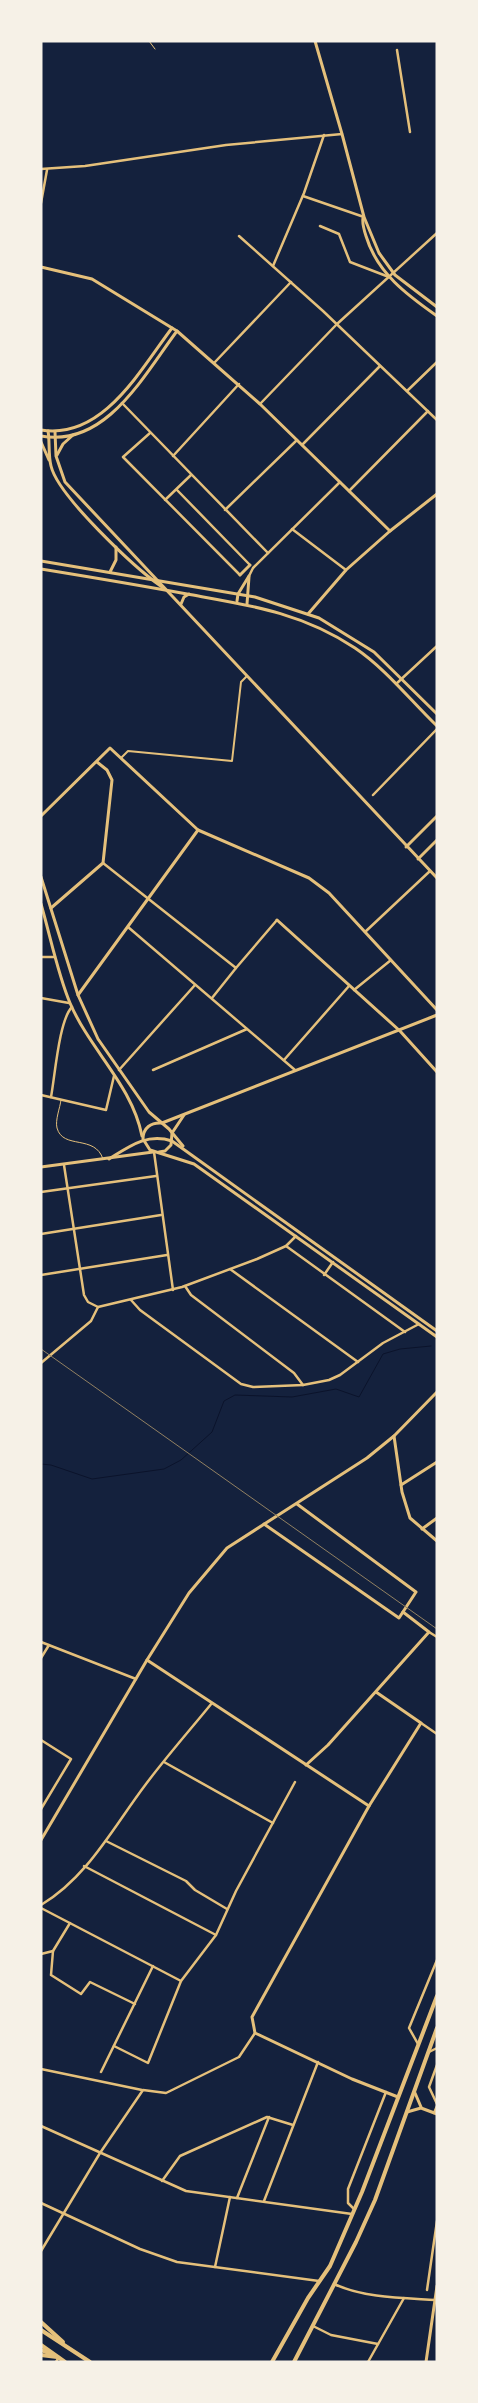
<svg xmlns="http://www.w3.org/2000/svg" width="478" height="2403" font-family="'IBM Plex Sans',sans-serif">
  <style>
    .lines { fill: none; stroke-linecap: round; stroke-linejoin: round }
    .stream { stroke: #0b132b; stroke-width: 1 }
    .service { stroke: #e5c07b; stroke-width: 1 }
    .pedestrian { stroke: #e5c07b; stroke-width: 2 }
    .minor { stroke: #e5c07b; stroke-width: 2.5 }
    .tertiary { stroke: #e5c07b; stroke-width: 3 }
    .secondary { stroke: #e5c07b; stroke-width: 3 }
    .primary { stroke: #e5c07b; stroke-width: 4 }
    .rail { stroke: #918062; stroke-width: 1 }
  </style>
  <rect width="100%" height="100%" fill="#14213d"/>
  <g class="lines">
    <path class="stream" d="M 41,1464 L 51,1465 L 92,1479 L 164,1469 L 181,1460 L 212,1432 L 224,1401 L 235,1395 L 292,1397 L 336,1389 L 359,1397 L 383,1354 L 400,1349 L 431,1346"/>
    <g class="service">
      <path d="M 149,41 L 155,49"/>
      <path d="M 61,1100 C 60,1108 55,1120 57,1128 C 63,1150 95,1134 103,1159"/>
    </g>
    <path class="pedestrian" d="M 121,758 L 128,751 L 232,761 L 241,682 L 247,676"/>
    <g class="minor">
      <path d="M 397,50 L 410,132"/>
      <path d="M 41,169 L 85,166 L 226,145 L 342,134"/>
      <path d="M 303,196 L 364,217"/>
      <path d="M 41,203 L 47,170"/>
      <path d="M 320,226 L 339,234 L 350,262 L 389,277"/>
      <path d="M 239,236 L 323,311 L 437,420"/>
      <path d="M 273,266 L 304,193 L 324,135"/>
      <path d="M 215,362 L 291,282"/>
      <path d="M 407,391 L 437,362"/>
      <path d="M 122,403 L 268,553"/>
      <path d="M 260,404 L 337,324 L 437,233"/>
      <path d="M 150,433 L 123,457 L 240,575"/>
      <path d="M 302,445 L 380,366"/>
      <path d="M 173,456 L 239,384"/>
      <path d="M 177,490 L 250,565"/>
      <path d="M 349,491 L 428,411"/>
      <path d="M 165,500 L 191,475"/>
      <path d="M 225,510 L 297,440"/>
      <path d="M 292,529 L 346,570"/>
      <path d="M 249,576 L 253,568 L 340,482"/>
      <path d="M 396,684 L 437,646"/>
      <path d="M 373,795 L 437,729"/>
      <path d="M 103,863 L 236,968 L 277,920"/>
      <path d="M 128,927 L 295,1070"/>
      <path d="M 365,932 L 430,871"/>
      <path d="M 41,957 L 55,957"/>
      <path d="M 354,990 L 391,960"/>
      <path d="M 41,998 L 69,1003"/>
      <path d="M 212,998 L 236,968"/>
      <path d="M 284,1060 L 349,986"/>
      <path d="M 119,1070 L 195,985"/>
      <path d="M 153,1070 L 247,1029"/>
      <path d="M 41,1095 L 106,1110 L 114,1076"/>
      <path d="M 51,1097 C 55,1076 59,1020 72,1007"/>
      <path d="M 154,1152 L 173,1290"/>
      <path d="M 64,1165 L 84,1295 L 88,1302 L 98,1307 L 182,1287 L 257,1259 L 286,1246 L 296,1236"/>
      <path d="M 41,1192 L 156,1176"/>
      <path d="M 41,1234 L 161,1215"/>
      <path d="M 286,1246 L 405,1332"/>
      <path d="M 230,1269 L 358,1362"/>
      <path d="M 41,1275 L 167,1255"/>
      <path d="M 324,1275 L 333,1262"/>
      <path d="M 185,1286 L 191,1295 L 294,1373 L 303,1385"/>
      <path d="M 131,1300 L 140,1310 L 241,1384 L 253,1387 L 303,1385 L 329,1380 L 340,1375 L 383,1343 L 419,1324"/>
      <path d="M 41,1363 L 91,1321 L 98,1307"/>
      <path d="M 429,1632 L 437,1637"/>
      <path d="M 41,1642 L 136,1679"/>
      <path d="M 41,1658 L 49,1645"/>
      <path d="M 421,1723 L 437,1734"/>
      <path d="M 41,1740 L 71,1759 L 41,1809"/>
      <path d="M 164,1762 L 273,1823"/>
      <path d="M 106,1841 L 186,1881 L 195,1890 L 227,1909"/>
      <path d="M 84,1866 L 216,1935"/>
      <path d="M 41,1905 C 88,1877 114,1826 146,1784 C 167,1756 190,1730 212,1703"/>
      <path d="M 41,1908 L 181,1981"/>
      <path d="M 53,1951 L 51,1975 L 81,1994 L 90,1982 L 135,2004"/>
      <path d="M 41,1954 L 53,1951 L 70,1923"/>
      <path d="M 418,2044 L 409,2028 L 437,1960"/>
      <path d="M 114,2046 L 148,2063 L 181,1981 L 216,1935 L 236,1891 L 295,1782"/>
      <path d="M 429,2052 L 437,2048"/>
      <path d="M 437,2065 L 429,2087 L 437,2104"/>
      <path d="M 41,2069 L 142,2090"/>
      <path d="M 101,2072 L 153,1966"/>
      <path d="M 434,2113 L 437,2106"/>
      <path d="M 41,2126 L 186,2191 L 352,2214"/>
      <path d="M 162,2181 L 180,2156 L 267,2117 L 293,2125"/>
      <path d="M 237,2198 L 269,2117"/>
      <path d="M 264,2201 L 318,2062"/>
      <path d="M 41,2203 L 140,2249 L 177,2262 L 319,2281"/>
      <path d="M 354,2209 L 348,2203 L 348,2189 L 386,2092"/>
      <path d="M 41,2251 L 100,2153 L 143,2090 L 166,2093 L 239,2057 L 255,2033"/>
      <path d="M 215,2267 L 230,2197"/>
      <path d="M 334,2284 C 364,2298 403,2298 435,2300"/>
      <path d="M 427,2290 L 437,2221"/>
      <path d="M 313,2326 L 331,2335 L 378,2344"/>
      <path d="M 56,2362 L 59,2357"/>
      <path d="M 368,2362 L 404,2298"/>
    </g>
    <g class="tertiary">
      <path d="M 41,267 L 92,279 L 177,331 L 260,404 L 390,531"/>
      <path d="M 41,430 C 103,440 140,370 172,328"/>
      <path d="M 48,431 C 50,442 48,454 51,466 C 58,496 135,568 162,587"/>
      <path d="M 55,432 L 56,456 L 65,482 L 437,878"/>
      <path d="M 41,436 C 106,448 144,375 177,331"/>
      <path d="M 41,442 L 49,460"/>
      <path d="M 57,455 L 63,444 L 73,435"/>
      <path d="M 110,572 L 116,560 L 116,547"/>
      <path d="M 240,575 L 250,565"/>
      <path d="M 237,601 L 238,594 L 249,576"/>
      <path d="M 181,604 L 184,597 L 189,594"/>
      <path d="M 247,604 L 249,577"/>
      <path d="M 308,614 L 346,570 L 390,531 L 437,494"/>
      <path d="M 41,816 L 110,748 L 198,830 L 309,878 L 329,893 L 437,1010"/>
      <path d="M 406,847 L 437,816"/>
      <path d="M 418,859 L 437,840"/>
      <path d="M 51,908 L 103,863 L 112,780 L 107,770 L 97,762"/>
      <path d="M 277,920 L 400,1031 L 437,1072"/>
      <path d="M 78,995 L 198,830"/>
      <path d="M 394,1436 L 402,1492 L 410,1518 L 437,1541"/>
      <path d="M 401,1485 L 437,1462"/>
      <path d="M 264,1524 L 399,1618 L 416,1592 L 297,1504"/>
      <path d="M 422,1529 L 437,1518"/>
      <path d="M 147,1660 L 369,1806"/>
      <path d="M 376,1692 L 421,1723 L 369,1806 L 252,2017 L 255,2033 L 352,2079 L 398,2097"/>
      <path d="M 306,1765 L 328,1745 L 429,1632 L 403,1612"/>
      <path d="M 426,2362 L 437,2286"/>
    </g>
    <g class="secondary">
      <path d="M 315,41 L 342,134 L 364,217 L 379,253 L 395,275 L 437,307"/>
      <path d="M 363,218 C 362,224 364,230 366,236 C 377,273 407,295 437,316"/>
      <path d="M 41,561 L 255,597 L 319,618 L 374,652 L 437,714"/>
      <path d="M 41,569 C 90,577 138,585 187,594 C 248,605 301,612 355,648 C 386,669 410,700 437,726"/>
      <path d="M 41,877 L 78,995 L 98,1039 L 149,1112 L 169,1129 L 183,1146"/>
      <path d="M 41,904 C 50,935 58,975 70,1003 C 90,1050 132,1085 142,1136"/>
      <path d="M 437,1015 L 162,1123 C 151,1122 143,1128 143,1139 L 150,1150 L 194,1164 L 437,1337"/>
      <path d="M 159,1152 L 165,1151 L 171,1145 L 172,1133 L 184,1115"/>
      <path d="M 109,1159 C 130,1146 147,1133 172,1141 L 437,1331"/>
      <path d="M 41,1167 L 153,1152"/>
      <path d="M 41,1840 L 147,1660 L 189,1593 L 227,1548 L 367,1458 L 394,1436 L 437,1392"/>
      <path d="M 415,2093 L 421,2107"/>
      <path d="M 407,2112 L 421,2108 L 437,2114"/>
    </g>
    <g class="primary">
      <path d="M 41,2322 L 63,2342"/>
      <path d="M 41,2330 L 90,2362"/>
      <path d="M 41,2345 L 65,2362"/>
      <path d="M 41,2350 L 51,2354"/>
      <path d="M 41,2355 L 57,2357"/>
      <path d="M 272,2362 L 308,2298 L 330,2266 L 362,2192 L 437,1996"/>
      <path d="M 294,2362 L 356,2242 L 375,2200 L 437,2028"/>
    </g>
    <path class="rail" d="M 41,1349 L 437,1629"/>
  </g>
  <rect width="478" height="2403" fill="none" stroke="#f6f1e7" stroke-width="85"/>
</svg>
